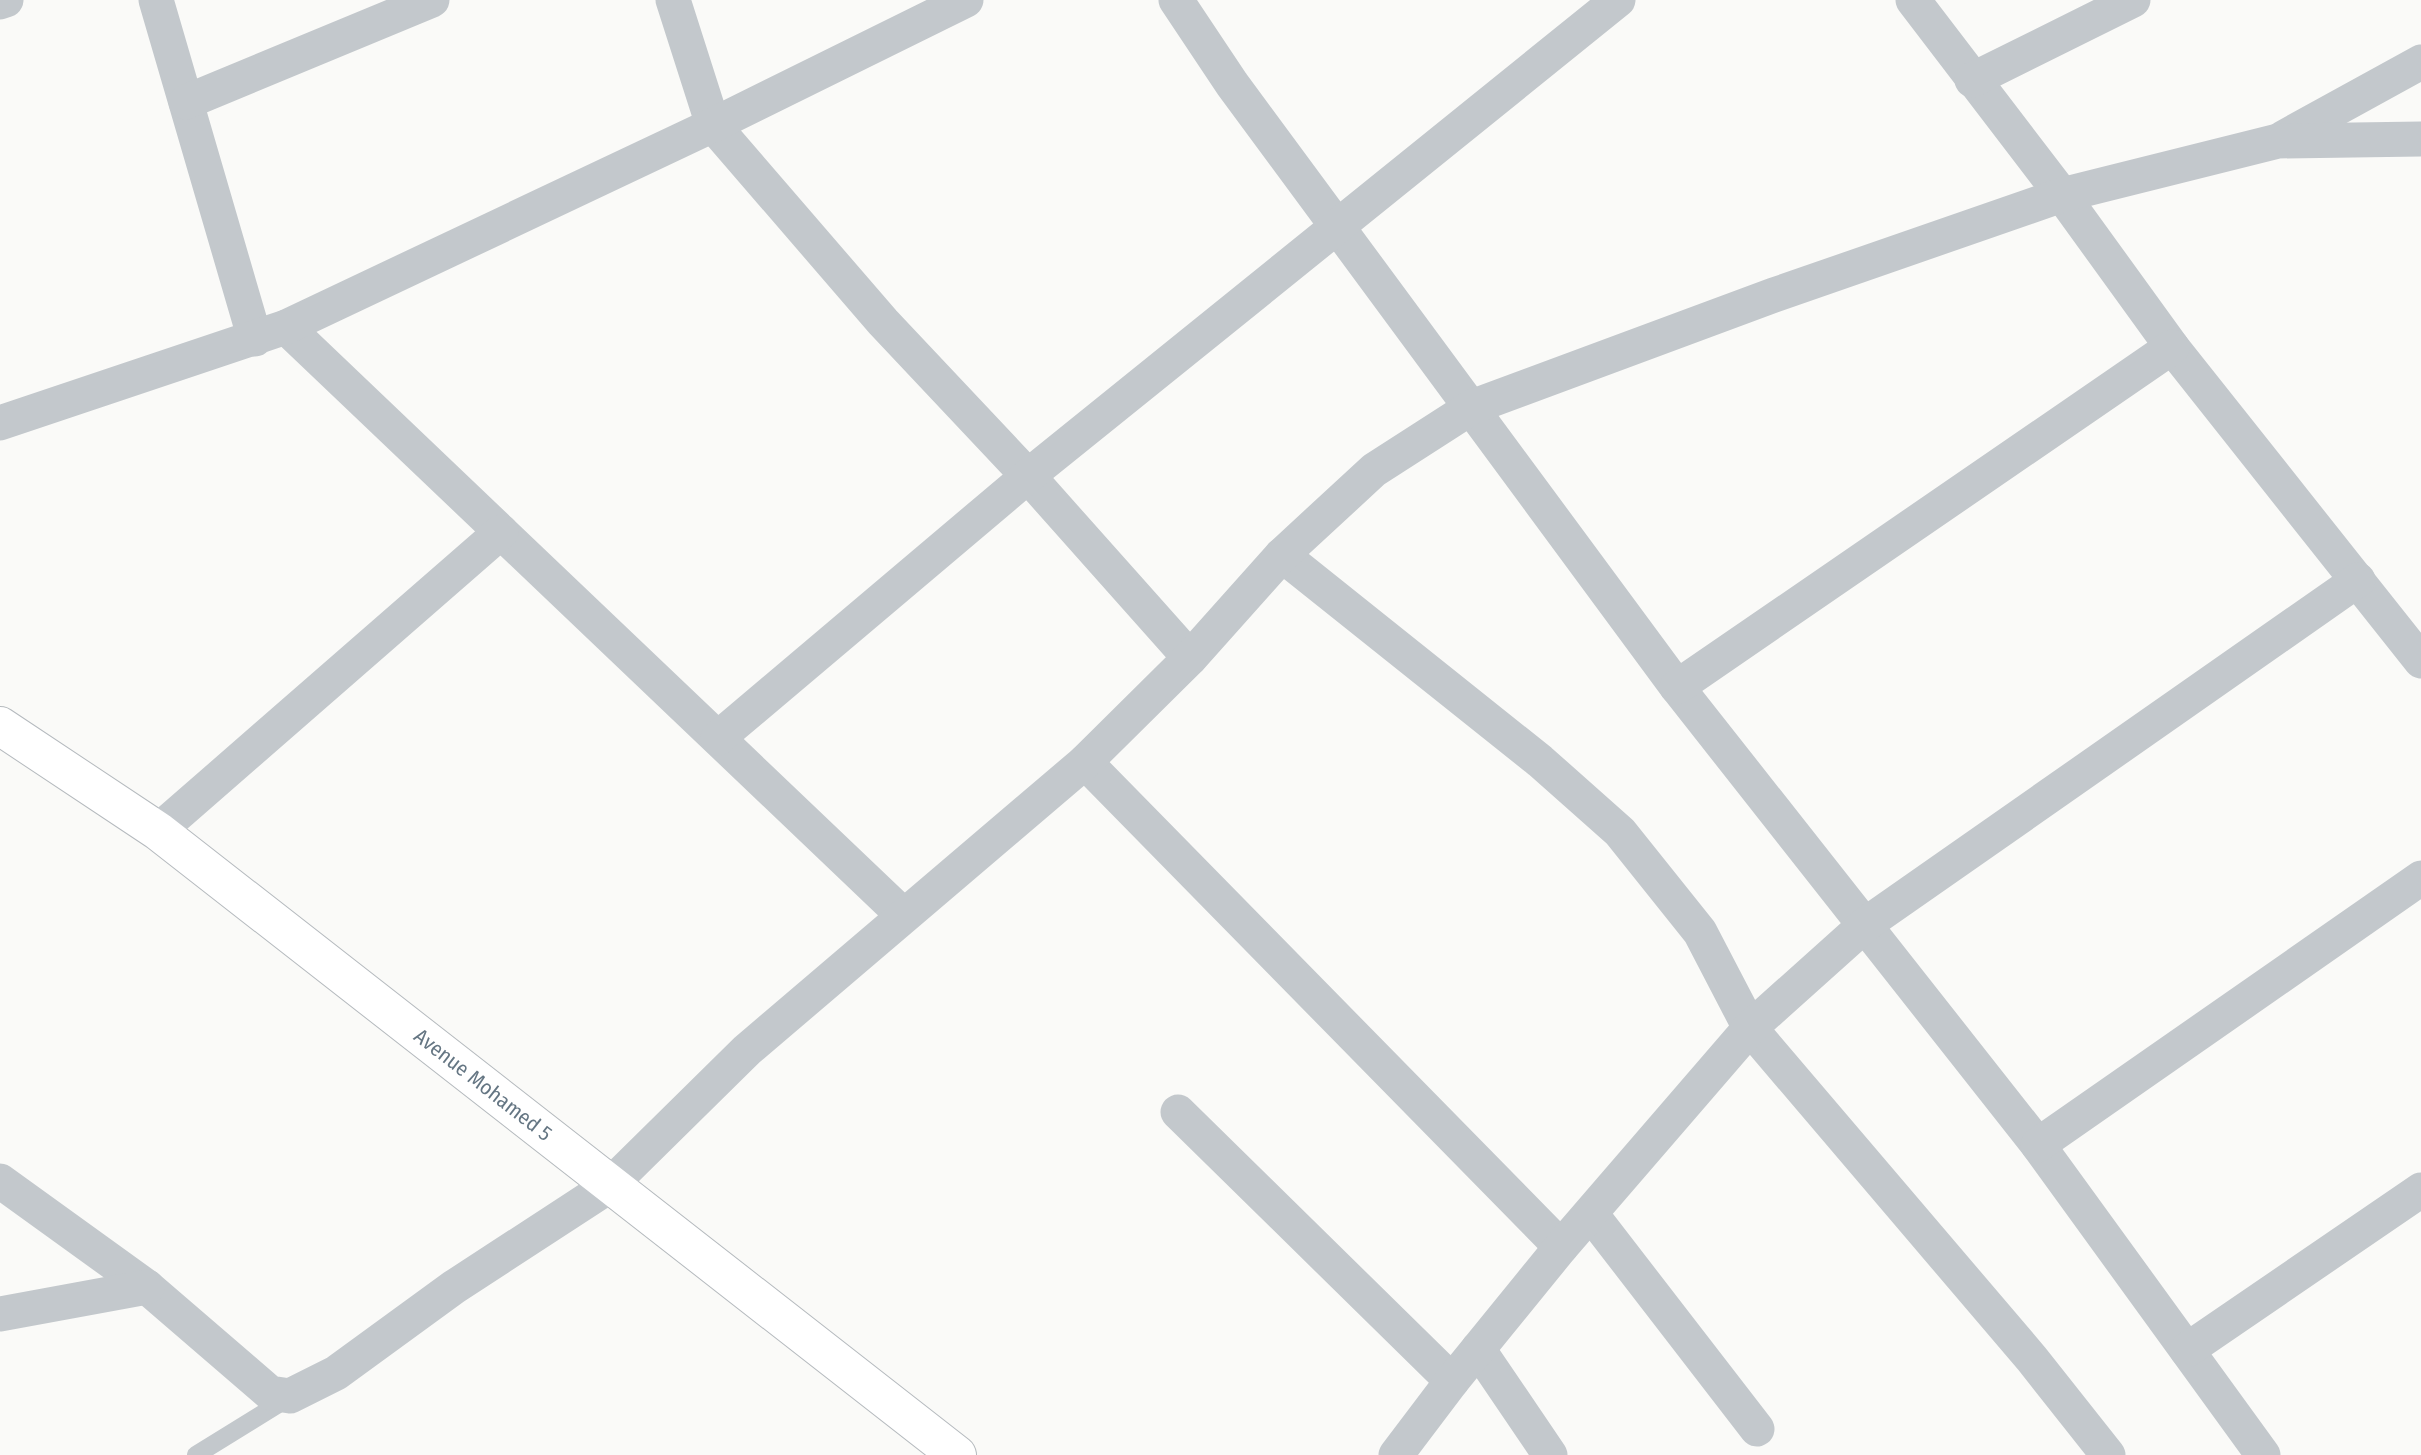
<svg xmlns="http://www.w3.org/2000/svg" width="2421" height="1455" font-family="'Fira Sans Condensed',sans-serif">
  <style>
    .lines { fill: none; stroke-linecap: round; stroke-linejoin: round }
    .primary-casing { stroke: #b5babe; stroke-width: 40 }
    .lane { stroke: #c3c8cc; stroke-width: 18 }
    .street { stroke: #c3c8cc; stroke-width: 35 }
    .primary { stroke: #fff; stroke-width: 38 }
    .labels { text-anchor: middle; stroke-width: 7; stroke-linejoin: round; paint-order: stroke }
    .street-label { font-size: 21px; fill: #657683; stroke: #fff }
  </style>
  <rect width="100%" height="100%" fill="#fafaf8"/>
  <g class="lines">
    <defs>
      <g id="primary">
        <path id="s1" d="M 0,726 L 158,831 L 957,1455"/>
      </g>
    </defs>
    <use href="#primary" class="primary-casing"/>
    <path class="lane" d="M 196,1455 L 288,1398"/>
    <g class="street">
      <path d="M 156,0 L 255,339"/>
      <path d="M 673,0 L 713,125 L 883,322 L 1028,476 L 1190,658"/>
      <path d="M 1176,0 L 1232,84 L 1677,687 L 2038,1145 L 2263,1455"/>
      <path d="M 1913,0 L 2062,195 L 2172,347 L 2421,661"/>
      <path d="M 0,2 L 6,0"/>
      <path d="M 1972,80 L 2133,0"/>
      <path d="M 186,102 L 432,0"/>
      <path d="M 2283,138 L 2421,62"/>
      <path d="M 286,327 L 903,915"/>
      <path d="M 0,423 L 286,327 L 713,125 L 966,0"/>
      <path d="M 1282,555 L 1540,761 L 1620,832 L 1700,932 L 1750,1028 L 2032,1359 L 2108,1455"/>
      <path d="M 1677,687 L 2172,347"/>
      <path d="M 718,738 L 1028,476 L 1618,0"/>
      <path d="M 1085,762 L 1561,1247"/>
      <path d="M 158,831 L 501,532"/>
      <path d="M 1178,1112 L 1452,1381"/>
      <path d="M 2038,1145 L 2421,878"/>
      <path d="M 0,1181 L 147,1287 L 270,1393 L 290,1396 L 336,1373 L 454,1287 L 609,1186 L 747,1050 L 1085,762 L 1190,658 L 1282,555 L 1374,470 L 1472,407 L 1774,295 L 2062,195 L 2278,141 L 2421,139"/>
      <path d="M 1591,1214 L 1757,1429"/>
      <path d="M 0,1314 L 147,1287"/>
      <path d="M 1478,1349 L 1550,1455"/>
      <path d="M 2187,1350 L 2421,1190"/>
      <path d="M 1396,1455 L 1452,1381 L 1561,1247 L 1750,1028 L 1866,924 L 2358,580"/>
    </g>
    <use href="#primary" class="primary"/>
  </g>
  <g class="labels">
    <g class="street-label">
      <text dy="7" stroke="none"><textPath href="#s1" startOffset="602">Avenue Mohamed 5</textPath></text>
    </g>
  </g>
</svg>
